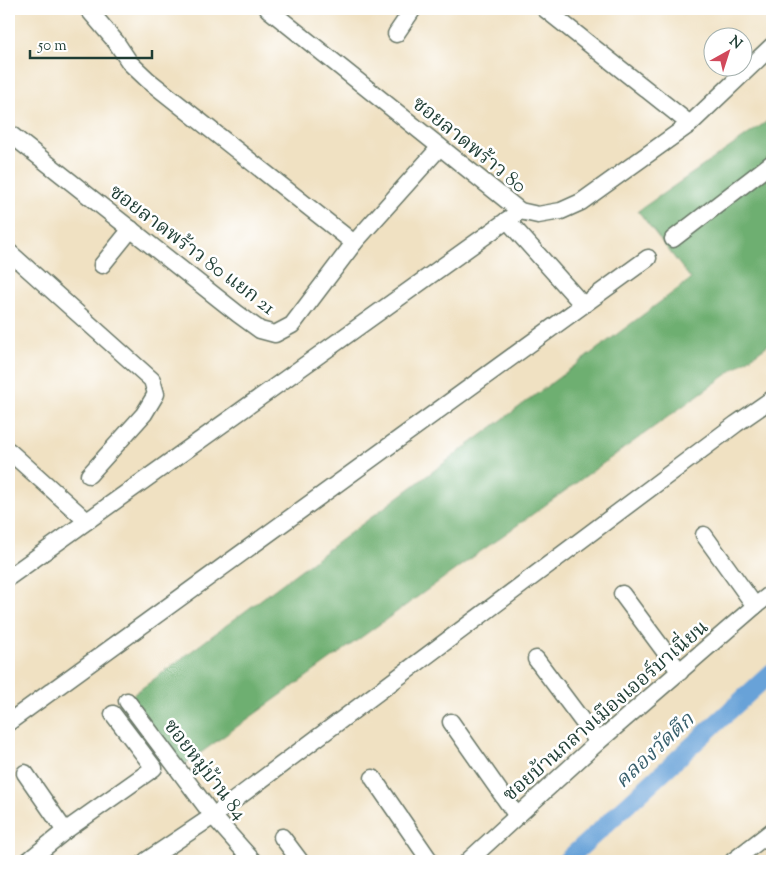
<svg xmlns="http://www.w3.org/2000/svg" width="781" height="870" font-family="'Sorts Mill Goudy','Noto Serif Thai',serif">
  <style>
    .forest { fill: #6eaf71; stroke: #467652 }
    .lines { fill: none; stroke-linecap: round; stroke-linejoin: round }
    .canal { stroke: #68a2d8; stroke-width: 18 }
    .minor-casing { stroke: #687666; stroke-width: 19 }
    .minor { stroke: #fff; stroke-width: 16 }
    .labels { text-anchor: middle; stroke-width: 5; stroke-linejoin: round; paint-order: stroke }
    .street-label { font-size: 20px; fill: #1f3d34; stroke: #fff }
    .water-label { font-size: 21px; font-style: italic; fill: #39606d; stroke: #fff }
  </style>
  <rect width="100%" height="100%" fill="#fff"/>
  <filter id="ink" filterUnits="userSpaceOnUse"><feTurbulence type="fractalNoise" baseFrequency=".02" numOctaves="2"/><feDisplacementMap in="SourceGraphic" scale="10" xChannelSelector="R" yChannelSelector="G"/><feConvolveMatrix kernelMatrix="1 2 1 2 8 2 1 2 1" color-interpolation-filters="sRGB"/></filter>
  <filter id="wash" filterUnits="userSpaceOnUse"><feTurbulence type="fractalNoise" baseFrequency=".0096" numOctaves="4" result="noise"/><feDisplacementMap in="SourceGraphic" scale="20" xChannelSelector="R" yChannelSelector="G"/><feGaussianBlur stdDeviation="1.12" result="paint"/><feColorMatrix in="noise" values="0 0 0 0 0 0 0 0 0 0 0 0 0 0 0 0 0 1.4 0 .05"/><feComposite in="paint" operator="in"/></filter>
  <g filter="url(#wash)">
    <rect width="100%" height="100%" fill="#f0e1c2"/>
    <path class="forest" d="M 772,118 L 772,342 L 174,772 L 122,703 L 691,279 L 638,211 Z"/>
    <g class="lines">
      <path class="canal" d="M 566,861 L 772,672"/>
    </g>
  </g>
  <g filter="url(#ink)">
    <g class="lines">
      <defs>
        <g id="minor">
          <path d="M 88,9 L 116,42 L 130,63 L 148,80 L 354,243"/>
          <path d="M 268,9 L 520,211 L 538,215 L 561,211 L 581,202 L 690,124 L 772,46"/>
          <path d="M 545,9 L 690,124"/>
          <path d="M 396,34 L 413,9"/>
          <path d="M 9,133 L 238,314 L 260,330 L 275,334 L 292,325 L 354,243 L 440,147"/>
          <path d="M 507,220 L 583,305"/>
          <path d="M 673,239 L 772,163"/>
          <path d="M 9,252 L 152,380 L 156,394 L 144,414 L 89,475"/>
          <path d="M 102,265 L 131,229"/>
          <path d="M 9,451 L 87,521"/>
          <path d="M 704,535 L 755,606"/>
          <path d="M 9,577 L 520,211"/>
          <path d="M 622,594 L 680,672"/>
          <path d="M 536,659 L 598,742"/>
          <path d="M 127,701 L 213,816 L 253,861"/>
          <path d="M 9,722 L 648,258"/>
          <path d="M 451,722 L 517,816"/>
          <path d="M 25,773 L 65,831"/>
          <path d="M 373,778 L 430,861"/>
          <path d="M 282,837 L 300,861"/>
          <path d="M 28,861 L 65,831 L 154,768 L 113,714"/>
          <path d="M 146,861 L 213,816 L 736,424 L 772,399"/>
          <path d="M 468,861 L 598,742 L 755,606 L 772,593"/>
          <path d="M 733,861 L 772,831"/>
        </g>
      </defs>
      <use href="#minor" class="minor-casing"/>
      <use href="#minor" class="minor"/>
    </g>
  </g>
  <g class="labels">
    <g class="street-label">
      <text transform="translate(470 144) rotate(39)" y="7">ซอยลาดพร้าว 80</text>
      <text transform="translate(193 249) rotate(37)" y="7">ซอยลาดพร้าว 80 แยก 21</text>
      <text transform="translate(605 710) rotate(-41)" y="7">ซอยบ้านกลางเมืองเออร์บาเนี่ยน</text>
      <text transform="translate(206 769) rotate(52)" y="7">ซอยหมู่บ้าน 84</text>
    </g>
    <g class="water-label">
      <text transform="translate(654 750) rotate(-43)" y="7">คลองวัดตึก</text>
    </g>
  </g>
  <rect width="781" height="870" fill="none" stroke="#fff" stroke-width="30"/>
  <g transform="translate(728 52) rotate(39)"><circle r="24" fill="#ffffff" stroke="#a5b1ae"/>
  <path d="M0-4L9 19L0 12L-9 19Z" fill="#d1495b"/>
  <text y="-8" font-size="14" font-weight="bold" text-anchor="middle" fill="#1f3d34">N</text>
  </g>
  <path d="M30 50v8h122v-8" fill="none" stroke="#1f3d34" stroke-width="2.5"/>
  <text x="38" y="50" font-size="15" fill="#1f3d34" stroke="#ffffff" stroke-width="4" paint-order="stroke">50 m</text>
</svg>
